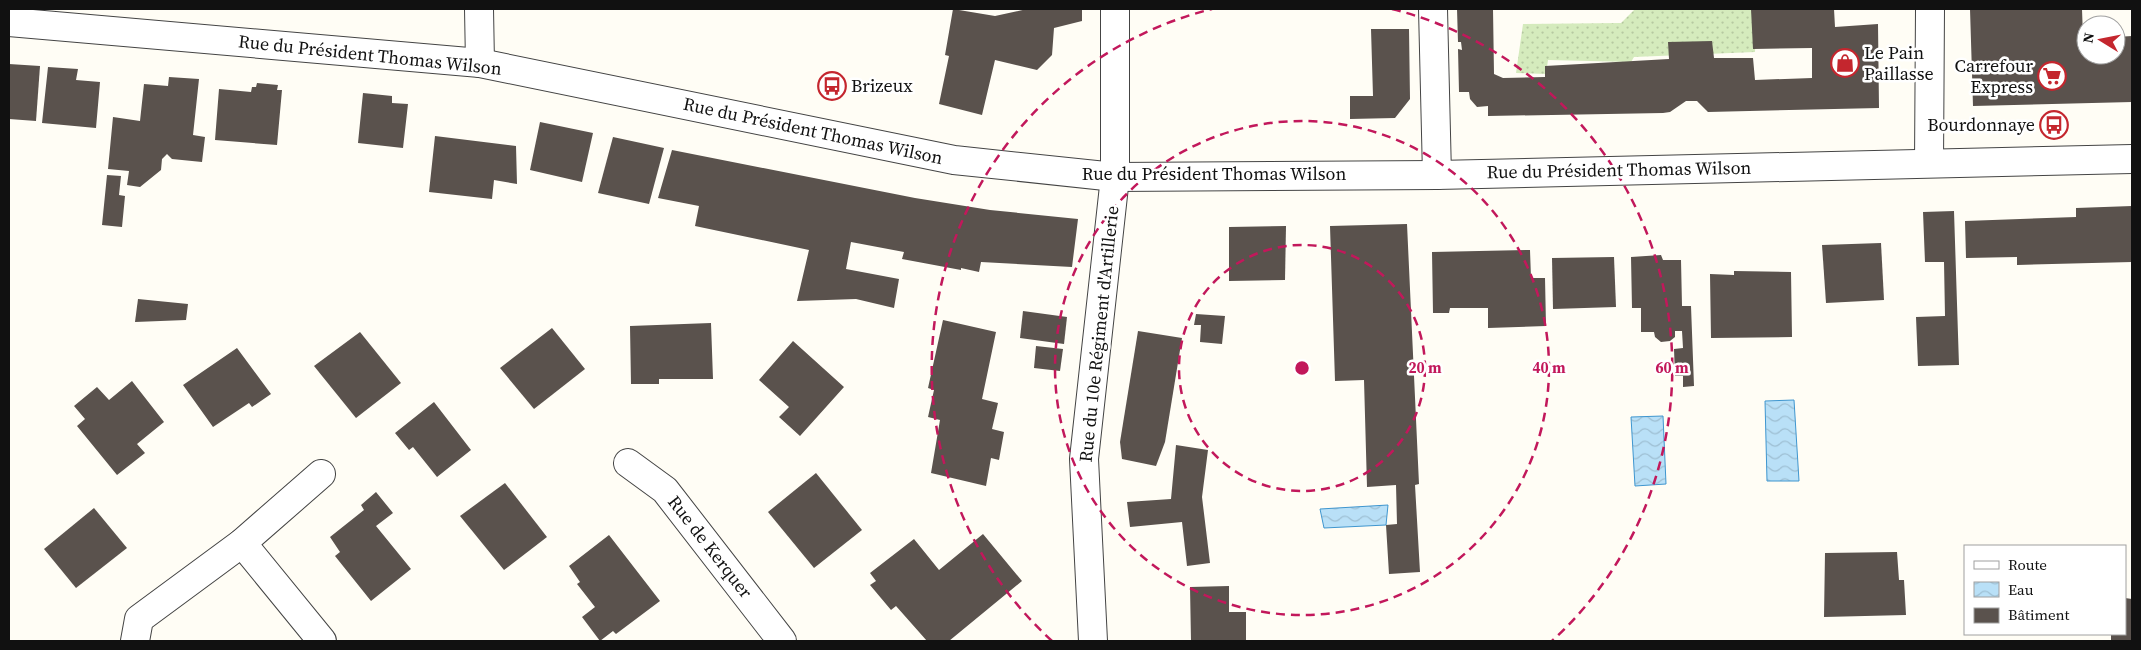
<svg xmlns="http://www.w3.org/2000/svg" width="2141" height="650" font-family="'Source Serif 4',serif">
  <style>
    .grass { fill: url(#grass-dots) }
    .water { fill: url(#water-waves); stroke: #3f96cf }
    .building { fill: #5a524d }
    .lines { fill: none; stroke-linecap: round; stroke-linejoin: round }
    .minor-casing { stroke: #444; stroke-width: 30 }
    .minor { stroke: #fff; stroke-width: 28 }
    .ring { fill: none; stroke: #c2185b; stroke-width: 2.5; stroke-dasharray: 9 6 }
    .labels { text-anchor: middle; stroke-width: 5; stroke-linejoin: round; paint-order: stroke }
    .poi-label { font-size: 18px; fill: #111; stroke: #fff; text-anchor: start }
    .street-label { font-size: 18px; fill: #111; stroke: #fff }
    .centre { fill: #c2185b; stroke: #fff; stroke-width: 2.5 }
    .ring-label { font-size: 15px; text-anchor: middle; font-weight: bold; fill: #c2185b; stroke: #fff; stroke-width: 5; stroke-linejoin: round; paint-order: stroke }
  </style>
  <defs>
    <pattern id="grass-dots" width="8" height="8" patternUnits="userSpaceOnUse" patternTransform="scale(1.25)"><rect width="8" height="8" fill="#d5ebbd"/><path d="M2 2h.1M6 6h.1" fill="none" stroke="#b6c8a1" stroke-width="1.8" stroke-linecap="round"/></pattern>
    <pattern id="water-waves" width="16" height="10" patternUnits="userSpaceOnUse" patternTransform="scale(1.25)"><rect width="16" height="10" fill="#b9e0f7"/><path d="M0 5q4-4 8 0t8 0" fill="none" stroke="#9ebfd3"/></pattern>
  </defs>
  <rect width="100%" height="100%" fill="#fffdf5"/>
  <path class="grass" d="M 1635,9 L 1789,9 L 1782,26 L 1756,27 L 1755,52 L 1634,57 L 1631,62 L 1548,60 L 1546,74 L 1516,73 L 1523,24 L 1621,23 Z"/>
  <g class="water">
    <path d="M 1794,400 L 1799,481 L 1767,481 L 1765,401 Z"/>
    <path d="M 1663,416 L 1666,484 L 1635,486 L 1631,417 Z"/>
    <path d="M 1388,505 L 1386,525 L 1324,528 L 1320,509 Z"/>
  </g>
  <g class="building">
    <path d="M 953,9 L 995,16 L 1027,9 L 1082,9 L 1082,21 L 1054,28 L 1052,55 L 1037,70 L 995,60 L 982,115 L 939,104 L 949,56 L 945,55 Z"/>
    <path d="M 1457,9 L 1493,9 L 1494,74 L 1503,78 L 1545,77 L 1545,66 L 1669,59 L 1668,42 L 1712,41 L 1714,58 L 1753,58 L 1755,80 L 1812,78 L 1812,48 L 1753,49 L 1751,9 L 1834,9 L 1835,27 L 1878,24 L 1879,108 L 1708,112 L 1697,101 L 1686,101 L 1670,112 L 1663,113 L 1488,116 L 1488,106 L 1477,107 L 1470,99 L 1469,92 L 1459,92 L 1458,49 L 1462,50 L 1461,42 L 1458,42 Z"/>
    <path d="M 1970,9 L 2082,9 L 2083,37 L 2086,37 L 2086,55 L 2116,55 L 2116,37 L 2132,36 L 2132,102 L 1973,106 Z"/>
    <path d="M 1371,29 L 1409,29 L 1410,99 L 1395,118 L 1350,119 L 1350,96 L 1373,96 Z"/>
    <path d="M 9,64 L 40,66 L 36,121 L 9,119 Z"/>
    <path d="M 48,67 L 78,69 L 76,80 L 100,82 L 96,128 L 42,123 Z"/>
    <path d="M 169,77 L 199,79 L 193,135 L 205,137 L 202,162 L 172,159 L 167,154 L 162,159 L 161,170 L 140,187 L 127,185 L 129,171 L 108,169 L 113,117 L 140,121 L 144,84 L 168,86 Z"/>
    <path d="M 257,83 L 278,85 L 277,90 L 282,90 L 277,145 L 215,140 L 219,89 L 251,92 L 252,87 L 256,87 Z"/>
    <path d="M 363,93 L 392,96 L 392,103 L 408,104 L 403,148 L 358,143 Z"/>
    <path d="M 540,122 L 593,133 L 582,182 L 530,170 Z"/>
    <path d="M 435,136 L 516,146 L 517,184 L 494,180 L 492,199 L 429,192 Z"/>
    <path d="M 613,137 L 664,148 L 649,204 L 598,193 Z"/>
    <path d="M 672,150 L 915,198 L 990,210 L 1078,219 L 1072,267 L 981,262 L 979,272 L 961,268 L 961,270 L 902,259 L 904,252 L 851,242 L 846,269 L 899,279 L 894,308 L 856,299 L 797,301 L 809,250 L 695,226 L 699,206 L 658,198 Z"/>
    <path d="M 107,175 L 121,176 L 119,195 L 125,196 L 122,227 L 102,225 Z"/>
    <path d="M 2132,206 L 2132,262 L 2017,265 L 2017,257 L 1966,258 L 1965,221 L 2076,217 L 2076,208 Z"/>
    <path d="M 1954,211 L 1959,365 L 1918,366 L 1916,317 L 1945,316 L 1944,262 L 1925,262 L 1923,212 Z"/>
    <path d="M 1407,224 L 1419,484 L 1415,485 L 1420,572 L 1389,574 L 1386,525 L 1397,524 L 1396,485 L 1367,487 L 1364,380 L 1335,381 L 1330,226 Z"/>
    <path d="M 1286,226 L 1285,280 L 1229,281 L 1229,227 Z"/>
    <path d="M 1881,243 L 1884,300 L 1826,303 L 1822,245 Z"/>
    <path d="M 1530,250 L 1531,278 L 1545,278 L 1546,326 L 1488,328 L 1488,308 L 1450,308 L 1449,313 L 1433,313 L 1432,252 Z"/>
    <path d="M 1661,255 L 1663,260 L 1681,260 L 1682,306 L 1691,306 L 1694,386 L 1683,387 L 1683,376 L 1675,376 L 1674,349 L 1683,348 L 1682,331 L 1675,331 L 1675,337 L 1670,341 L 1661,342 L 1655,337 L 1654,332 L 1641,332 L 1641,308 L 1632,308 L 1631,257 Z"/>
    <path d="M 1614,257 L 1616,307 L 1553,309 L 1552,258 Z"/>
    <path d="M 1734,271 L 1791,272 L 1792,337 L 1711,338 L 1710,274 L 1734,275 Z"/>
    <path d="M 138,299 L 188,304 L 186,320 L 135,322 Z"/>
    <path d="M 1023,311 L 1067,317 L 1064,344 L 1020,338 Z"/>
    <path d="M 1196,314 L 1225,316 L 1222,344 L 1200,342 L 1201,325 L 1194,325 Z"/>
    <path d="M 943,320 L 996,332 L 982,399 L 998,403 L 992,429 L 1004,432 L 999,460 L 991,458 L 986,486 L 931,473 L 940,420 L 928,417 L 934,390 L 928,388 Z"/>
    <path d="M 711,323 L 713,379 L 659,379 L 659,384 L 631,384 L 630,326 Z"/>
    <path d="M 552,328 L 585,369 L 534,409 L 500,368 Z"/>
    <path d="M 1138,331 L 1182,338 L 1165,442 L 1156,466 L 1122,459 L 1120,442 Z"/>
    <path d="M 360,332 L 401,383 L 356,418 L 314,366 Z"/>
    <path d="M 793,341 L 844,387 L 800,436 L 779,417 L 789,407 L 759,380 Z"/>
    <path d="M 1036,346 L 1063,349 L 1060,371 L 1034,368 Z"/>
    <path d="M 237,348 L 271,394 L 252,407 L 249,403 L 213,427 L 183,385 Z"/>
    <path d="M 132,381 L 164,422 L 137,444 L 145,453 L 117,475 L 77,426 L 85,419 L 74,406 L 97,387 L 109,400 Z"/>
    <path d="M 434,402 L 471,450 L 437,477 L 413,447 L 409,450 L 395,433 Z"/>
    <path d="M 1176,445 L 1208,450 L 1202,497 L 1210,563 L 1187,566 L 1182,522 L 1130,527 L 1127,502 L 1171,499 Z"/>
    <path d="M 816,473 L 862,530 L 814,568 L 768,512 Z"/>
    <path d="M 505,483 L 547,537 L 504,570 L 460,516 Z"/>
    <path d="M 376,492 L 393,513 L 376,526 L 411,569 L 371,601 L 335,556 L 340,552 L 330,537 L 364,510 L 361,505 Z"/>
    <path d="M 94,508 L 127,548 L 76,588 L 44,549 Z"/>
    <path d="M 983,534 L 1022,581 L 949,641 L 927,641 L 896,606 L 891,610 L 870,585 L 876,581 L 870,573 L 914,539 L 939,570 Z"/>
    <path d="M 609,535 L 660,601 L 616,634 L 613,631 L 600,641 L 582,617 L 595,607 L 577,584 L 580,582 L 569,566 Z"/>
    <path d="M 1897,552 L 1899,580 L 1904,580 L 1906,615 L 1824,617 L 1825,553 Z"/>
    <path d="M 1229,586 L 1229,612 L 1246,612 L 1246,641 L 1191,641 L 1190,587 Z"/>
    <path d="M 2125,598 L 2132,599 L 2132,641 L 2111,641 L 2111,634 L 2125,634 Z"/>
  </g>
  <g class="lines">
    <defs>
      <g id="minor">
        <path d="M 479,9 L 480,63"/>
        <path d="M 1433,9 L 1437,175"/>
        <path d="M 9,22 L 480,63 L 954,160 L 1115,177 L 1437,175 L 2132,159"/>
        <path d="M 1929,163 L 1930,9"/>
        <path d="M 628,463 L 665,490 L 782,641"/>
        <path d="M 242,543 L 322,641"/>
        <path d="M 135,641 L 139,619 L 242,543 L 321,474"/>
        <path d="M 1093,641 L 1084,459 L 1115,177 L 1115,9"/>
      </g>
    </defs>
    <use href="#minor" class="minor-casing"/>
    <use href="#minor" class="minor"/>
  </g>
  <g class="ring">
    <circle cx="1302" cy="368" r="123"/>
    <circle cx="1302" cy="368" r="247"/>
    <path d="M1052 641A370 370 0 0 1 1212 9M1392 9A370 370 0 0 1 1552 641"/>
  </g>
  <defs>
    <symbol id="shop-ring" viewBox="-11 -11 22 22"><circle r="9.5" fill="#fff" stroke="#c4262e" stroke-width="1.5"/><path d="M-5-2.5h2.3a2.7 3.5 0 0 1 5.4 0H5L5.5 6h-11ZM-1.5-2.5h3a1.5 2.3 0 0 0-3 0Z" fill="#c4262e"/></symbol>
    <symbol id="supermarket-ring" viewBox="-11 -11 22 22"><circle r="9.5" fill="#fff" stroke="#c4262e" stroke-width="1.5"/><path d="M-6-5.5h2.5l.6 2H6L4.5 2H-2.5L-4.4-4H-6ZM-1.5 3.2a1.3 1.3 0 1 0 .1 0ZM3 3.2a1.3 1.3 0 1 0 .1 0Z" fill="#c4262e"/></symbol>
    <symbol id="bus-ring" viewBox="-11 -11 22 22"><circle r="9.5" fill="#fff" stroke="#c4262e" stroke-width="1.5"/><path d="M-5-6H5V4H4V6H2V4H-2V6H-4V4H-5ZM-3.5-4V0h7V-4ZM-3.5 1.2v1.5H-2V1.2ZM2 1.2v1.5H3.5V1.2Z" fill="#c4262e"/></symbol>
  </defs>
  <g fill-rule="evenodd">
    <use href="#shop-ring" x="1829" y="47" width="32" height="32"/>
    <use href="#supermarket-ring" x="2036" y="60" width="32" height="32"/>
    <use href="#bus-ring" x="816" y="70" width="32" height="32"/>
    <use href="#bus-ring" x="2038" y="109" width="32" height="32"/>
  </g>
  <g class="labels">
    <g class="poi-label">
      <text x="1864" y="59">Le Pain<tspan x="1864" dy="21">Paillasse</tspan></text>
      <text x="2033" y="72" text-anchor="end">Carrefour<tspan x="2033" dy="21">Express</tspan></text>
      <text x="851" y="92">Brizeux</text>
      <text x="2035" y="131" text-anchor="end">Bourdonnaye</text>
    </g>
    <g class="street-label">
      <text transform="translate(370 55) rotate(6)" y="6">Rue du Président Thomas Wilson</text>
      <text transform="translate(813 131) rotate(12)" y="6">Rue du Président Thomas Wilson</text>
      <text transform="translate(1619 170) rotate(-1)" y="6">Rue du Président Thomas Wilson</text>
      <text x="1214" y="180">Rue du Président Thomas Wilson</text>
      <text transform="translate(1099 334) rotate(-84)" y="6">Rue du 10e Régiment d'Artillerie</text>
      <text transform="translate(710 547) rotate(52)" y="6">Rue de Kerquer</text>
    </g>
  </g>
  <circle cx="1302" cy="368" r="8" class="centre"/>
  <g class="ring-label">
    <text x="1425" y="373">20 m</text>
    <text x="1549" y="373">40 m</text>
    <text x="1672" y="373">60 m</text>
  </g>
  <rect width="2141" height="650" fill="none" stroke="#111111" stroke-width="20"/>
  <rect x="1964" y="545" width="162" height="90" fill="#ffffff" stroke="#a0a0a0"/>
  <rect x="1974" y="561" width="25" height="8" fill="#ffffff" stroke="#a0a0a0"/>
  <text x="2008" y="570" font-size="15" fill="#111111">Route</text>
  <rect x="1974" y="582" width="25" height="15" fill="url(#water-waves)" stroke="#a0a0a0"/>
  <text x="2008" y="595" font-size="15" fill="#111111">Eau</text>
  <rect x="1974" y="608" width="25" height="15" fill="#5a524d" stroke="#a0a0a0"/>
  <text x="2008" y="620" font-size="15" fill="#111111">Bâtiment</text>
  <g transform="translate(2101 40) rotate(280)"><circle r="24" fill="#ffffff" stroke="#a0a0a0"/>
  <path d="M0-4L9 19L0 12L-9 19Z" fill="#c4262e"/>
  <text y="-8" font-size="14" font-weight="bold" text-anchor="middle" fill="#111111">N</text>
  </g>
</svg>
